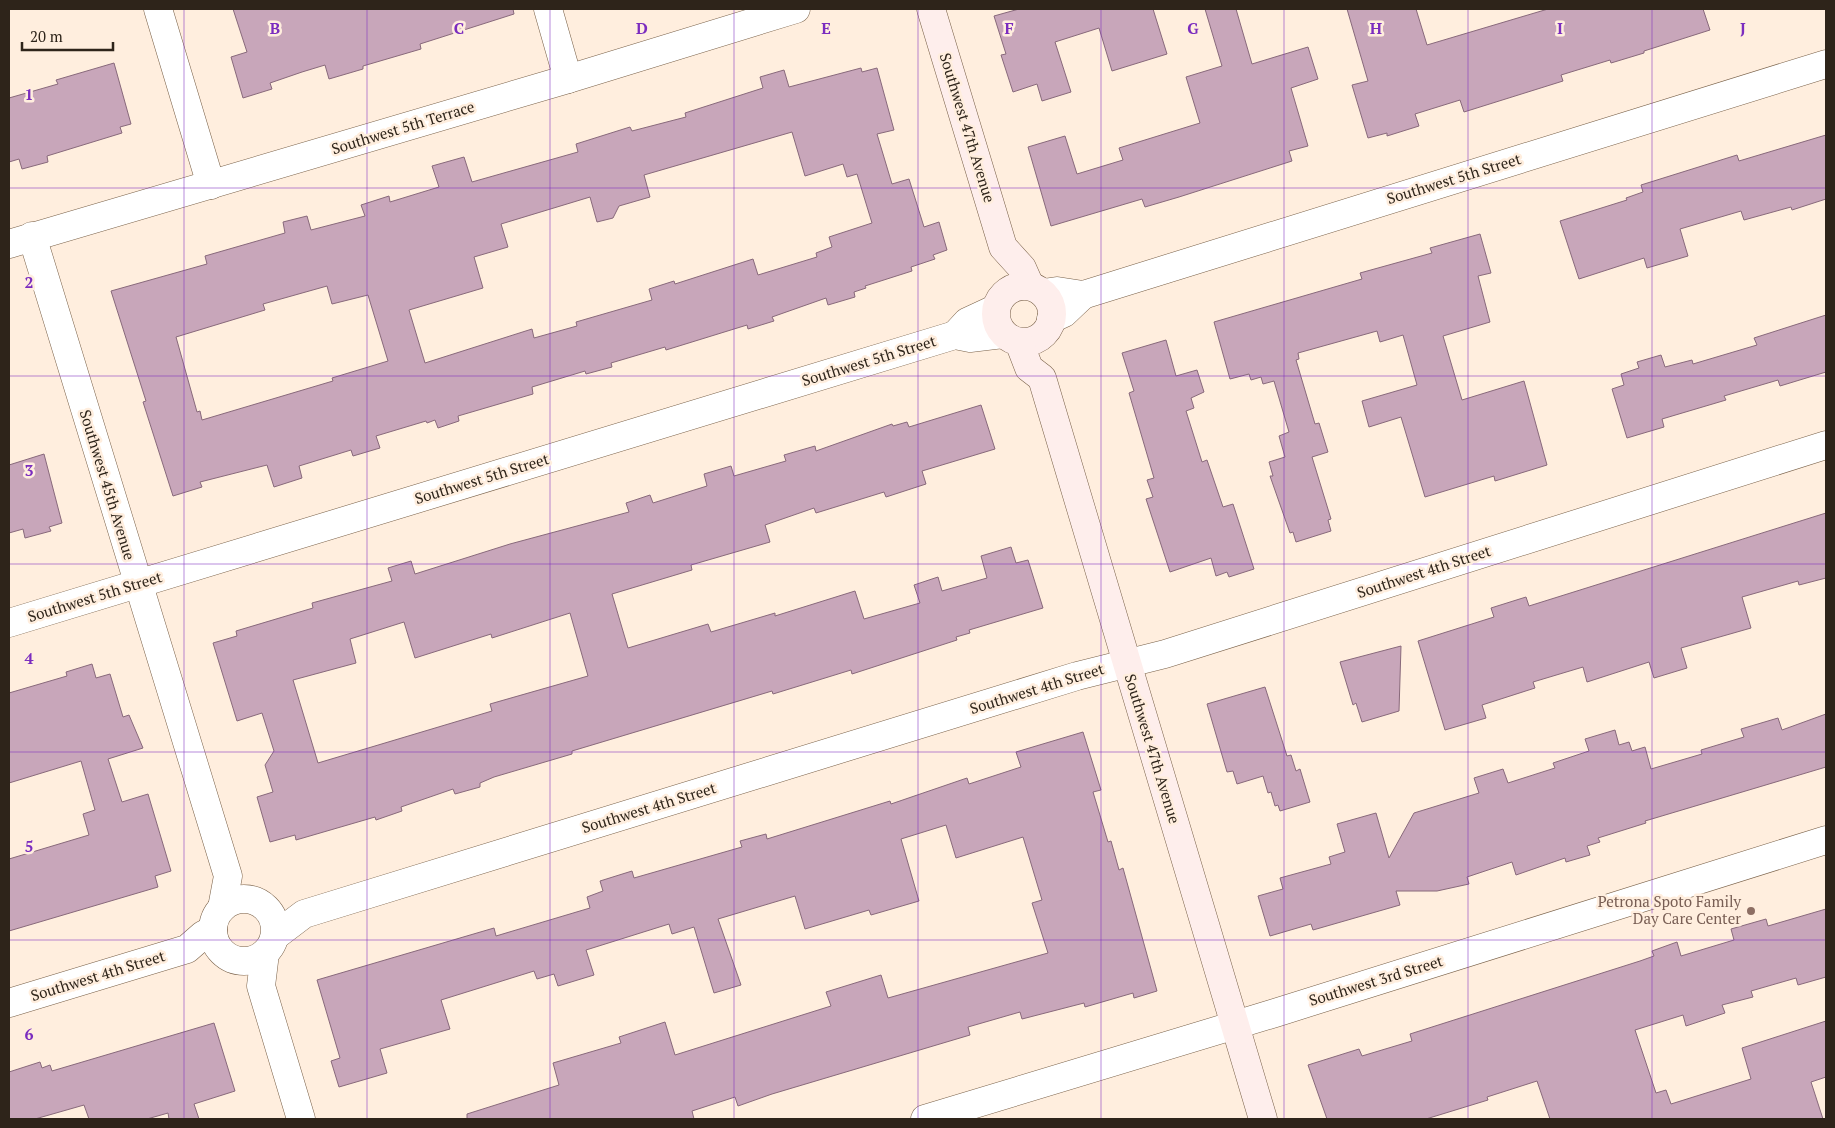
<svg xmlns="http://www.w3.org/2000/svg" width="1835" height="1128" font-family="'PT Serif',serif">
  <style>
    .building { fill: #c8a6ba; stroke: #88697b; fill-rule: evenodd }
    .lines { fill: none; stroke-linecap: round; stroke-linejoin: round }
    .street-casing { stroke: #796149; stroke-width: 29 }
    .secondary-casing { stroke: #796149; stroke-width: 29 }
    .street { stroke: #fff; stroke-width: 28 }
    .secondary { stroke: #feeeec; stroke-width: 28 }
    .grid { fill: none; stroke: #7b2cbf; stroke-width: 1; stroke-opacity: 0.55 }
    .education-dot { fill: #8d6e63; stroke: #ffeede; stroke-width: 2 }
    .labels { text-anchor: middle; stroke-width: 5; stroke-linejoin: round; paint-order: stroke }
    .street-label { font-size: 15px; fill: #2e241a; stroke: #ffeede }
    .education-label { font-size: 15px; fill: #785e54; stroke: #ffeede; text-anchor: end }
    .grid-label { font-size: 16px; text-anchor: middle; font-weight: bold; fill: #7b2cbf; stroke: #ffeede; stroke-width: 5; stroke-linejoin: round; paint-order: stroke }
  </style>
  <rect width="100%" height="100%" fill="#ffeede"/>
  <g class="building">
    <path d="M 233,9 L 513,9 L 514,14 L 420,44 L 421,49 L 363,66 L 363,69 L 329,79 L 325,65 L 302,72 L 270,83 L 272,89 L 243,98 L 231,57 L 247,52 Z"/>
    <path d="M 1019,9 L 1153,9 L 1167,54 L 1112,71 L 1099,28 L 1055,42 L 1071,92 L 1042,101 L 1037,84 L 1013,92 L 1001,55 L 1006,54 L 994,16 Z"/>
    <path d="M 1205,9 L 1236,9 L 1252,64 L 1308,47 L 1318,79 L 1291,88 L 1308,146 L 1289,151 L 1292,161 L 1179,197 L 1145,207 L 1142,199 L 1051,226 L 1028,147 L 1065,136 L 1077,174 L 1123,160 L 1119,148 L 1200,123 L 1186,77 L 1222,66 Z"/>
    <path d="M 1347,9 L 1416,9 L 1427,45 L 1548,9 L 1703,9 L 1710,30 L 1644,51 L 1644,53 L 1611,63 L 1610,60 L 1561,75 L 1563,81 L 1464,112 L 1460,100 L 1415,114 L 1419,126 L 1387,136 L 1387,133 L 1368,138 L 1352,85 L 1368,81 Z"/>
    <path d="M 114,63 L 131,124 L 120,127 L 122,133 L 47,156 L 48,162 L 22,169 L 19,159 L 9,162 L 9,98 L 58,84 L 56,80 Z"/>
    <path d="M 861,68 L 862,72 L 877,68 L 894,130 L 877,134 L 892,184 L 909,179 L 924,227 L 939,222 L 947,250 L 933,255 L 935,259 L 911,267 L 912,271 L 865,286 L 866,288 L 854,292 L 855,297 L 828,305 L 826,298 L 772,317 L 774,321 L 748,329 L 747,325 L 666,350 L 665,347 L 611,363 L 612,367 L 586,374 L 585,371 L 532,387 L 533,394 L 458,416 L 459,421 L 438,428 L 435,420 L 427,423 L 426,421 L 376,436 L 380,448 L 353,456 L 351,450 L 299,466 L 302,478 L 274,487 L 267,465 L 200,482 L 202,487 L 173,496 L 143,402 L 146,401 L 111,291 L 207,264 L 205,256 L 285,233 L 283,222 L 307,216 L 311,230 L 365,216 L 361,205 L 389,196 L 390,202 L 439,187 L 432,166 L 464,157 L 472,182 L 578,152 L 576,144 L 630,127 L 632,131 L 686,117 L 685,113 L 763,88 L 760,77 L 784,70 L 789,87 ZM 792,132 L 805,176 L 843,164 L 847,177 L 857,174 L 872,223 L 829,237 L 832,247 L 816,253 L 817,257 L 758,275 L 753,259 L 675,284 L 674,281 L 649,289 L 652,300 L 576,322 L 577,326 L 534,338 L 532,329 L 425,363 L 409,310 L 483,288 L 474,257 L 508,247 L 501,224 L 590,197 L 597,222 L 613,218 L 619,206 L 650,197 L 644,175 ZM 327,286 L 332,304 L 368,295 L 388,361 L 332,378 L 333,381 L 202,420 L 200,411 L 197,412 L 176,337 L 265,310 L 263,304 Z"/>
    <path d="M 1826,135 L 1826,199 L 1792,210 L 1791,207 L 1744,220 L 1741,211 L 1680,229 L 1688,256 L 1647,268 L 1644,258 L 1579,279 L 1560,221 L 1627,200 L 1626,198 L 1643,192 L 1641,185 L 1737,155 L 1739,161 Z"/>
    <path d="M 1480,234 L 1491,273 L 1478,276 L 1490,322 L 1443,336 L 1462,400 L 1524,381 L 1547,465 L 1495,481 L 1494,476 L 1425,497 L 1401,417 L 1369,427 L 1362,401 L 1417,385 L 1403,335 L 1380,342 L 1377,331 L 1298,353 L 1299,359 L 1296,360 L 1315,424 L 1319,423 L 1328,452 L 1312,457 L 1331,519 L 1328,520 L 1331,531 L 1296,542 L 1293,532 L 1290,533 L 1270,476 L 1273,476 L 1269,462 L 1285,457 L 1279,436 L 1289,432 L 1274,381 L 1263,384 L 1261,377 L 1251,380 L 1249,374 L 1230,379 L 1214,322 L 1362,279 L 1360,273 L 1432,253 L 1430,248 Z"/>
    <path d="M 1826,315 L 1826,372 L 1780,386 L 1778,380 L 1724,396 L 1726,400 L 1662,419 L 1664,427 L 1627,438 L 1612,389 L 1624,385 L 1621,374 L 1639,368 L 1637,362 L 1661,355 L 1665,367 L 1692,360 L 1693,364 L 1757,345 L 1754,338 Z"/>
    <path d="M 1166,340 L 1176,376 L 1197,370 L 1204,392 L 1191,398 L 1194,408 L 1186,411 L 1202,462 L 1207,460 L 1223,507 L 1233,504 L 1254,569 L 1229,577 L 1227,572 L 1216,576 L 1211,558 L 1170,572 L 1146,499 L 1153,497 L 1147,480 L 1154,478 L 1129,393 L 1134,391 L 1122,353 Z"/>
    <path d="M 981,405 L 995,449 L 922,471 L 926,484 L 886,497 L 884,492 L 816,513 L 814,508 L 765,525 L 770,542 L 691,565 L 692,570 L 612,594 L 628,648 L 708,624 L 711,632 L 775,613 L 775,616 L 855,591 L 864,619 L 920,603 L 914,585 L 938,577 L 942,591 L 987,578 L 981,556 L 1011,547 L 1016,563 L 1028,560 L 1043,608 L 969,630 L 970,633 L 956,637 L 957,640 L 852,674 L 851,670 L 773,694 L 772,691 L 572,751 L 572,754 L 494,777 L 480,783 L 480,787 L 455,794 L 453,789 L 401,807 L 402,811 L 376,820 L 375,817 L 296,840 L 295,835 L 270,842 L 257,797 L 273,792 L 265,765 L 274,751 L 262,713 L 237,721 L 213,643 L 237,636 L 236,631 L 313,608 L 312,603 L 392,581 L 388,568 L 411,561 L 415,574 L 510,544 L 629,512 L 626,503 L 650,495 L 653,503 L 707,486 L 704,474 L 731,466 L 734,476 L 786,461 L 784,455 L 815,446 L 816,451 L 892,424 L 893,426 L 907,422 L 909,427 ZM 570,613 L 588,676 L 490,704 L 492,711 L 318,763 L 293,680 L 356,663 L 350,639 L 404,622 L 415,658 L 491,634 L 492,638 Z"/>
    <path d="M 44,454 L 62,523 L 49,527 L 51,531 L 25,538 L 23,529 L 9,533 L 9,465 Z"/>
    <path d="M 1826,513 L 1826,578 L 1799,585 L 1798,581 L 1742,597 L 1751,628 L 1681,648 L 1687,668 L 1654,678 L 1649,662 L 1587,682 L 1583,667 L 1533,682 L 1535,688 L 1482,705 L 1486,718 L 1445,730 L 1418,641 L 1494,617 L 1491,608 L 1526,597 L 1529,606 Z"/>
    <path d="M 1401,646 L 1399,711 L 1362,722 L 1356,703 L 1353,705 L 1340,662 Z"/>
    <path d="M 92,664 L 96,678 L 110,674 L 123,717 L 129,715 L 143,748 L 108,759 L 122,802 L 148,794 L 171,871 L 155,876 L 158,887 L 9,931 L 9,859 L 89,835 L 83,814 L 95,810 L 81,761 L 9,783 L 9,693 L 67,676 L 66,672 Z"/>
    <path d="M 1265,687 L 1287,756 L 1291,755 L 1296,771 L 1300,769 L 1310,802 L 1280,811 L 1278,805 L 1275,806 L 1271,792 L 1268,793 L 1263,776 L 1237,784 L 1233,771 L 1227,772 L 1207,704 Z"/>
    <path d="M 1826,714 L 1826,767 L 1645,821 L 1646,823 L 1598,838 L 1600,842 L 1587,846 L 1590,855 L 1566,862 L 1565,858 L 1516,875 L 1512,862 L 1467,877 L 1469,884 L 1437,891 L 1396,891 L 1400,905 L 1313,930 L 1311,924 L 1270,936 L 1258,896 L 1283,889 L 1280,878 L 1331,864 L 1329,857 L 1345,852 L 1337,824 L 1376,813 L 1389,858 L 1414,813 L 1479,793 L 1474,778 L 1503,769 L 1508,783 L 1555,768 L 1553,763 L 1589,751 L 1585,739 L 1615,730 L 1619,745 L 1629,742 L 1632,751 L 1645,747 L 1651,769 L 1702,754 L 1701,750 L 1744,737 L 1741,729 L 1778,718 L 1782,730 Z"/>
    <path d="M 1083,732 L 1101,790 L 1093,792 L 1108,842 L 1111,841 L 1119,870 L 1123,868 L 1157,991 L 1134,998 L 1133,993 L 1085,1007 L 1084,1003 L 1022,1019 L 1020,1012 L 968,1027 L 970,1035 L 772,1094 L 738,1106 L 735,1097 L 692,1111 L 694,1119 L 467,1119 L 467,1114 L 559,1085 L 553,1063 L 621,1043 L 619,1037 L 665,1022 L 675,1055 L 831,1006 L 826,992 L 881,975 L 888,998 L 1048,953 L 1032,903 L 1042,900 L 1023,837 L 956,858 L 946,825 L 901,839 L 919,901 L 871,915 L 869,910 L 805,929 L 795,896 L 718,919 L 741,985 L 714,993 L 694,927 L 672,934 L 669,924 L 586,950 L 594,975 L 558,986 L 554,974 L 537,979 L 534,971 L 441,1000 L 450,1029 L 380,1049 L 387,1073 L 339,1087 L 331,1061 L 340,1058 L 317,980 L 494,928 L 496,936 L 590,908 L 587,897 L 603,891 L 600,881 L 632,871 L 634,878 L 742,847 L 740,841 L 766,834 L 767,839 L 890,801 L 891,804 L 967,778 L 969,784 L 1021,767 L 1016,752 Z"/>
    <path d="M 1826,909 L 1826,977 L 1798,985 L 1796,978 L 1751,991 L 1753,997 L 1722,1005 L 1725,1013 L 1686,1026 L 1683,1015 L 1635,1030 L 1656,1093 L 1666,1090 L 1671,1104 L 1751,1079 L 1742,1048 L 1826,1021 L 1826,1077 L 1811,1082 L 1823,1119 L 1550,1119 L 1537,1081 L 1487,1097 L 1488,1100 L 1426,1119 L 1327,1119 L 1308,1065 L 1359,1049 L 1362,1056 L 1412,1041 L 1410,1034 L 1640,961 L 1654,956 L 1652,951 L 1677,942 L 1681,956 L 1734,940 L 1731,929 L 1766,919 L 1768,926 Z"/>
    <path d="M 214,1023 L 235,1091 L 194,1104 L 199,1119 L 169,1119 L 168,1113 L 147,1119 L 89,1119 L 84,1105 L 35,1119 L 9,1119 L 9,1072 L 40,1062 L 42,1068 L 50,1065 L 52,1071 Z"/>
  </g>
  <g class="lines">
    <defs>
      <g id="street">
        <path d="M 158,9 L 211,185"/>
        <path d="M 548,9 L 568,79"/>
        <path d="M 32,236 L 228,876 L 222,908"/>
        <path d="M 9,244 L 568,79 L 796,9"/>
        <path d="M 1043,293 L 1057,291 L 1083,295 L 1826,64"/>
        <path d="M 1051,319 L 1064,313 L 1083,295"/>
        <path d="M 955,335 L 967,322 L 995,309"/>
        <path d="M 9,623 L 955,335 L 970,338 L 1003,334"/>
        <circle cx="244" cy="930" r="31"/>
        <path d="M 275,936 L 304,914 L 1077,676 L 1165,654 L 1826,445"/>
        <path d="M 265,953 L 261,986 L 301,1119"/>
        <path d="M 9,1003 L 187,949 L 203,935 L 213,930"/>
        <path d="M 925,1119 L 1275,1013 L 1826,840"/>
      </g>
      <g id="secondary">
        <path d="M 931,9 L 1003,247 L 1022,268 L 1030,286"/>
        <circle cx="1024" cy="314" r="28"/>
        <path d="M 1019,342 L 1029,368 L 1042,378 L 1263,1119"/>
      </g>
    </defs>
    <use href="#street" class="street-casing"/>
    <use href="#secondary" class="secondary-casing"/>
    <use href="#street" class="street"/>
    <use href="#secondary" class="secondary"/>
  </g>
  <path class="grid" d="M 184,9 L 184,1119M 367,9 L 367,1119M 550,9 L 550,1119M 734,9 L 734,1119M 918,9 L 918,1119M 1101,9 L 1101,1119M 1284,9 L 1284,1119M 1468,9 L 1468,1119M 1652,9 L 1652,1119M 9,188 L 1826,188M 9,376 L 1826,376M 9,564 L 1826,564M 9,752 L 1826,752M 9,940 L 1826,940"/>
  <circle class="education-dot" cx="1751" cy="911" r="5"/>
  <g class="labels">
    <g class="street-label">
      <text transform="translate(403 128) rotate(-17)" y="5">Southwest 5th Terrace</text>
      <text transform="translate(967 128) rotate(73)" y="5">Southwest 47th Avenue</text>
      <text transform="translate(1454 179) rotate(-17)" y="5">Southwest 5th Street</text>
      <text transform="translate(869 361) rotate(-17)" y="5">Southwest 5th Street</text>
      <text transform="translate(482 479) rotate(-17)" y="5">Southwest 5th Street</text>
      <text transform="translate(107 485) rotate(73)" y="5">Southwest 45th Avenue</text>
      <text transform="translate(1424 572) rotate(-18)" y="5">Southwest 4th Street</text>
      <text transform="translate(95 597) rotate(-17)" y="5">Southwest 5th Street</text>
      <text transform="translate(1037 689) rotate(-17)" y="5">Southwest 4th Street</text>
      <text transform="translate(1152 749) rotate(73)" y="5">Southwest 47th Avenue</text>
      <text transform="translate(649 808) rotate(-17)" y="5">Southwest 4th Street</text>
      <text transform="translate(98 976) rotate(-17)" y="5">Southwest 4th Street</text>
      <text transform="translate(1376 981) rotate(-17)" y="5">Southwest 3rd Street</text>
    </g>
    <g class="education-label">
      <text x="1741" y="907">Petrona Spoto Family<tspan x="1741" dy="17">Day Care Center</tspan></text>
    </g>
  </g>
  <g class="grid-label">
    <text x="275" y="34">B</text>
    <text x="459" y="34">C</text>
    <text x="642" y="34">D</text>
    <text x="826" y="34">E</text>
    <text x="1009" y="34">F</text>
    <text x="1193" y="34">G</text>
    <text x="1376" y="34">H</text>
    <text x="1560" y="34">I</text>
    <text x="1743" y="34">J</text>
    <text x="29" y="100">1</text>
    <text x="29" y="288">2</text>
    <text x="29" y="476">3</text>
    <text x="29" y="664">4</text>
    <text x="29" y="852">5</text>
    <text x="29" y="1040">6</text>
  </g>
  <rect width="1835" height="1128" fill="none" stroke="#2e241a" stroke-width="20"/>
  <path d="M22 42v8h91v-8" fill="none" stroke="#2e241a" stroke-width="2.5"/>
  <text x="30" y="42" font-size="15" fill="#2e241a" stroke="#ffeede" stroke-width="4" paint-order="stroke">20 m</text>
</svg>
